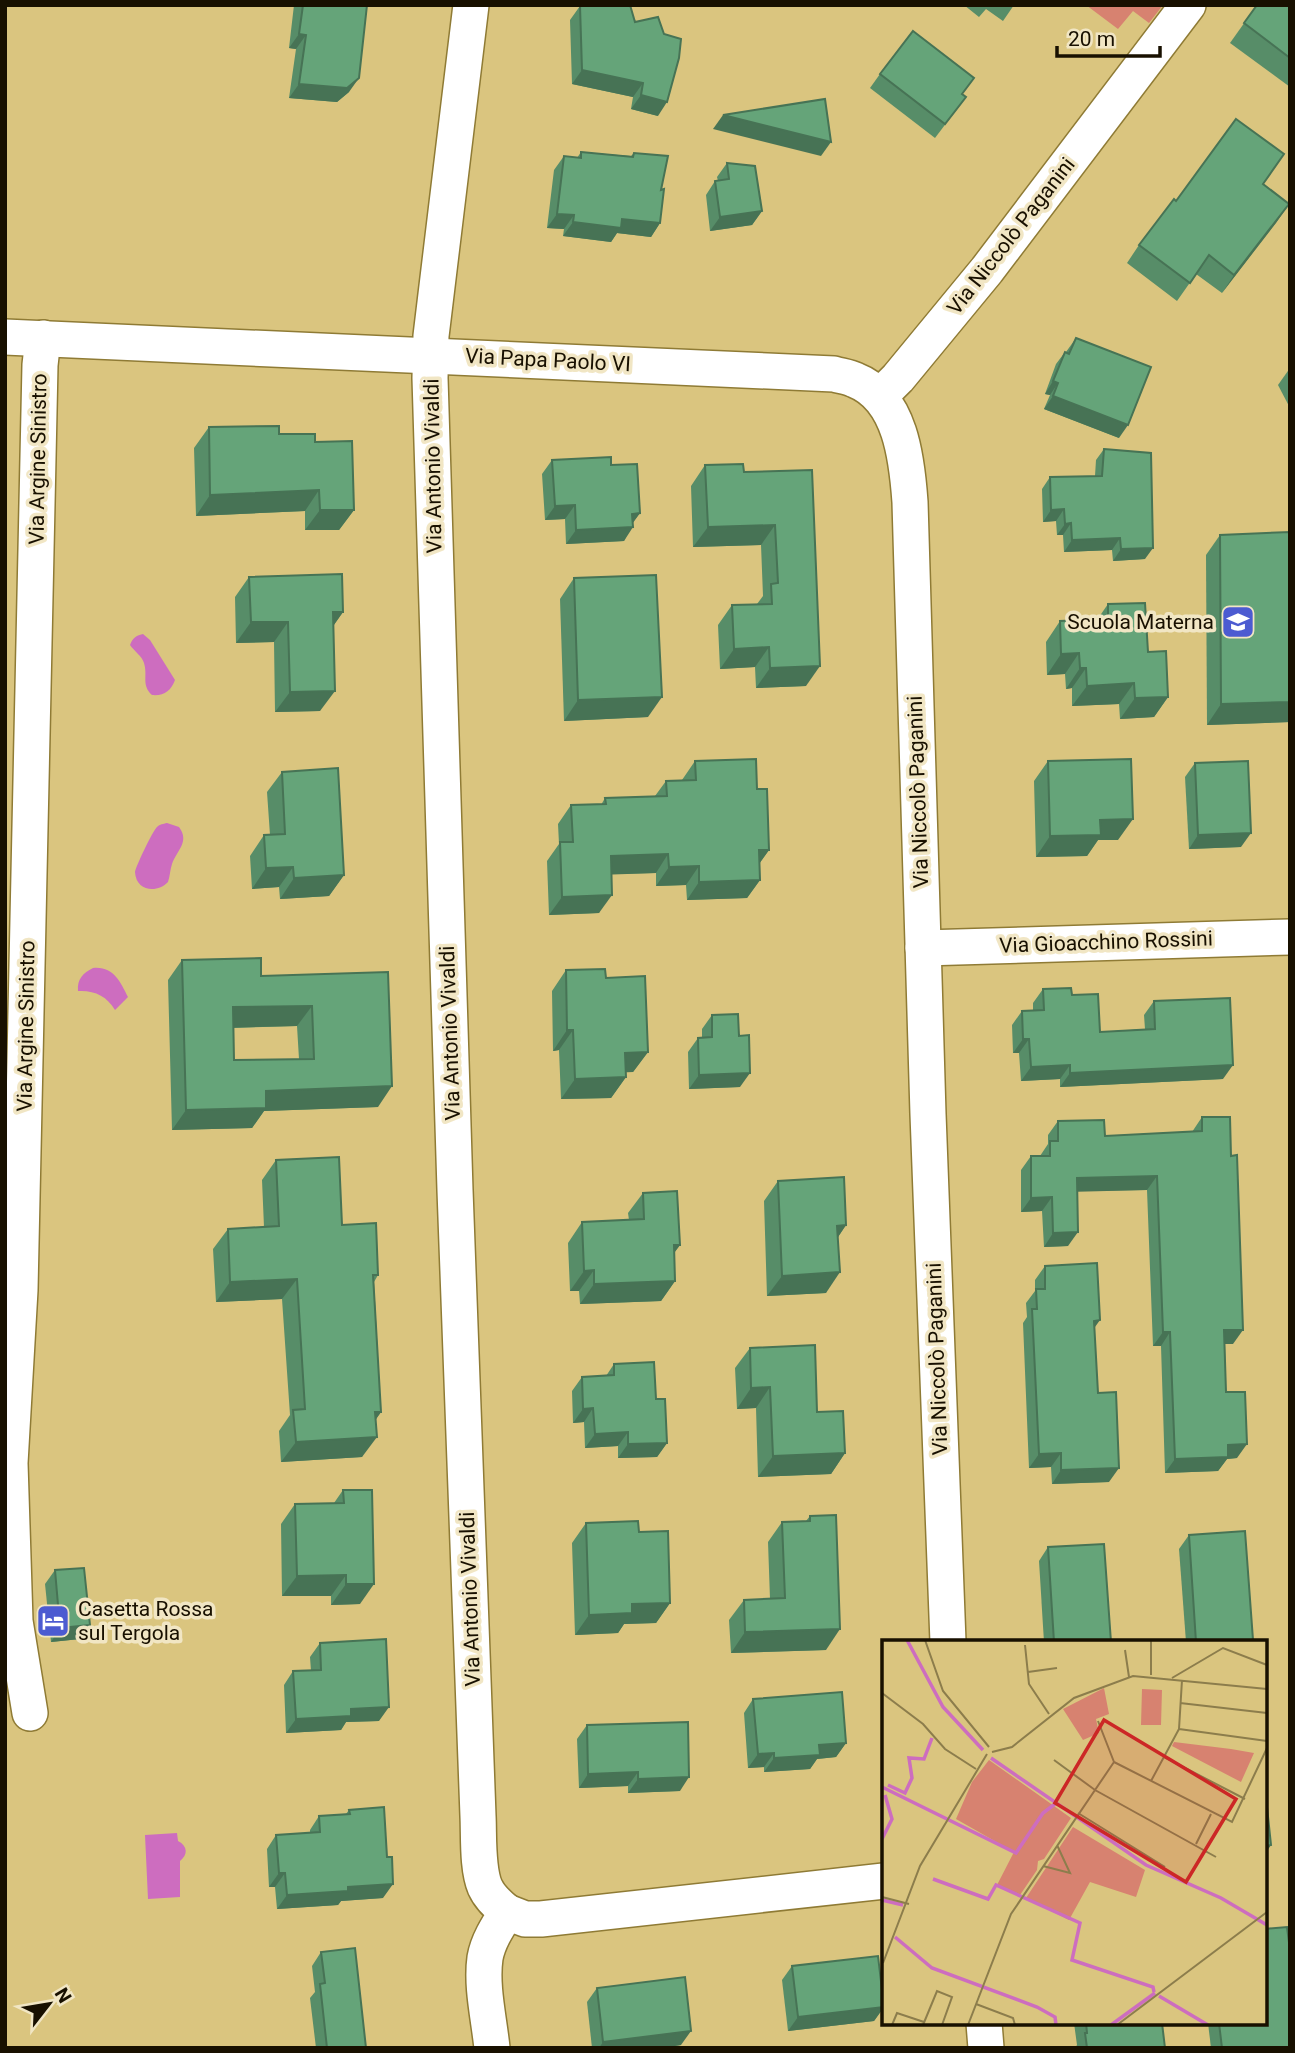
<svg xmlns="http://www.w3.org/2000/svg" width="1295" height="2053" font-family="Roboto,sans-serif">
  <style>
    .green { fill: #d78270 }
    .water { fill: #cd6dbf }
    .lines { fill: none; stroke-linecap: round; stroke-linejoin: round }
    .street-casing { stroke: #8f7b35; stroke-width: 38 }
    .street { stroke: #fff; stroke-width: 35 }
    .wall { fill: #578d68; fill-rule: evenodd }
    .shaded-wall { fill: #477355 }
    .building { fill: #65a479; stroke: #477355; stroke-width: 2; fill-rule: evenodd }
    .labels { text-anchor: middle; stroke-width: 7; stroke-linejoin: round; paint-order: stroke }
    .street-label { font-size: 21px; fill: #181000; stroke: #f1e6c4 }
    .poi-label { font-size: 21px; fill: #181000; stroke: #f1e6c4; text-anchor: end }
    .inset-river { fill: none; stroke: #cd6dbf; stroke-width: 3.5 }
    .inset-road { fill: none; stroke: #8c7d4c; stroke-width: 2 }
    .view { fill: #cc2726; fill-opacity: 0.15; stroke: #cc2726; stroke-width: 3.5 }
    .inset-edge { fill: none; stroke: #181000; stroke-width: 3.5 }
  </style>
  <rect width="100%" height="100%" fill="#dac57f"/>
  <path class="green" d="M 1086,5 L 1163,5 L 1149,23 L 1133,11 L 1118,29 Z"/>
  <g class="water">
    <path d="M 143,634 L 150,640 L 175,680 C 171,691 164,696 152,695 C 141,685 148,676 144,663 C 142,656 134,651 130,645 C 133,638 135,636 143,634 Z"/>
    <path d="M 167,823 L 179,827 C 190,842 177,850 172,864 C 170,870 170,876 168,882 C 158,893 136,892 135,872 C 135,868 153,830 157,827 C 160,824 163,824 167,823 Z"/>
    <path d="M 93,968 C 113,966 120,981 128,997 L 115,1010 C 107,996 94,990 78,991 C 77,979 83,973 93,968 Z"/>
    <path d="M 177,1833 L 178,1841 C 188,1846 188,1855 180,1861 L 180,1897 L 148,1899 L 145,1835 Z"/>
  </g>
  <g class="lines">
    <defs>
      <g id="street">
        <path d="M 471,5 L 431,336 L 430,378 L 455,1190 L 478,1816 C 479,1836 477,1868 485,1887 C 490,1898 498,1905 507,1912 C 498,1926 488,1941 485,1958 C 481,1986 489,2019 492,2048"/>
        <path d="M 5,337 L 834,374 C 841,376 849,377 855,380 C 901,398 907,460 910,502 L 928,1114 L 948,1642"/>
        <path d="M 880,396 L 898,378 L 987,270 L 1188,5"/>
        <path d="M 923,948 L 1290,937"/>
        <path d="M 30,1713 L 15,1621 L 10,1463 L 20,1290 L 40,365 L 43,338"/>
        <path d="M 507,1912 L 525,1919 L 541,1919 L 884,1881"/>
        <path d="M 984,2023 L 986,2048"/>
      </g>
    </defs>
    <use href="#street" class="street-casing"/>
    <use href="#street" class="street"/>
  </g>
  <g class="wall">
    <path d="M 294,5 L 367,5 L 349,92 L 337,102 L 289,98 L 296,49 L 289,48 Z"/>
    <path d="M 630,5 L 658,116 L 631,109 L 633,97 L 572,84 L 570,20 L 580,6 Z"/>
    <path d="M 964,5 L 1014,5 L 1003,21 L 986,9 L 979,17 Z"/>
    <path d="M 1257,5 L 1290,5 L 1290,87 L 1230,43 Z"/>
    <path d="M 880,74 L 962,94 L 966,97 L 935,138 L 870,88 Z"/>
    <path d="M 581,152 L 631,156 L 634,153 L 661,190 L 660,223 L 651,237 L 617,233 L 611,242 L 563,236 L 564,229 L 547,228 L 554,170 L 564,156 L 577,158 Z"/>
    <path d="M 727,163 L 762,211 L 752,225 L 710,231 L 706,195 L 715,181 L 718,181 L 717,177 Z"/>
    <path d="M 1263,184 L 1289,204 L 1222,293 L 1196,274 L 1177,301 L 1127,263 L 1139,245 L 1176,201 Z"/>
    <path d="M 1076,338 L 1119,438 L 1044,409 L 1050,395 L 1045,394 L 1056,364 L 1065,352 L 1066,352 Z"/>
    <path d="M 1290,368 L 1290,408 L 1278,385 Z"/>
    <path d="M 209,427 L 279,434 L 315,442 L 354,510 L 339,530 L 305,530 L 305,511 L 196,516 L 194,448 Z"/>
    <path d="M 1104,449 L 1145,559 L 1113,561 L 1112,550 L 1064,552 L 1063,535 L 1057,535 L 1056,521 L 1043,522 L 1042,489 L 1050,477 L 1095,476 L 1096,460 Z"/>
    <path d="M 552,460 L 611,465 L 640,513 L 633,522 L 624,541 L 566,544 L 565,519 L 545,520 L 542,474 Z"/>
    <path d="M 705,465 L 744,472 L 812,470 L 806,686 L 756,688 L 755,667 L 720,669 L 718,625 L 732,605 L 757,604 L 763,596 L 761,545 L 693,547 L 691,486 Z"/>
    <path d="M 1220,535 L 1290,722 L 1207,725 L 1206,555 Z"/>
    <path d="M 249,577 L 343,612 L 333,626 L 320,711 L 275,712 L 274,642 L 236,643 L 235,597 Z"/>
    <path d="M 574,578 L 648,717 L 564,721 L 560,599 Z"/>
    <path d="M 1108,604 L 1148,652 L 1168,697 L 1154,717 L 1120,719 L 1119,704 L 1072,706 L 1072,688 L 1066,689 L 1065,674 L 1047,675 L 1046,642 L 1060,621 L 1097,620 Z"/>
    <path d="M 695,761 L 757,789 L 769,850 L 759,864 L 760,880 L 747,898 L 687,900 L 686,885 L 656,886 L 656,873 L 611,874 L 599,913 L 549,915 L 547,861 L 559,844 L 558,824 L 571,805 L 601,805 L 605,798 L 655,796 L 666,781 L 682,780 Z"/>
    <path d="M 1048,761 L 1118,840 L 1098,840 L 1087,856 L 1036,857 L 1034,781 Z"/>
    <path d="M 1195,763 L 1241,847 L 1189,849 L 1185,777 Z"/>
    <path d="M 282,772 L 344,875 L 329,896 L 280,899 L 279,887 L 252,889 L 250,856 L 264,835 L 270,835 L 267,792 Z"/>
    <path d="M 182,960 L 261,976 L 388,972 L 378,1107 L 264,1111 L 252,1128 L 172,1130 L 168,980 ZM 297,1026 L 299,1059 L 234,1060 L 234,1028 Z"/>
    <path d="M 566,970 L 606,978 L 648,1052 L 633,1072 L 626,1072 L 626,1077 L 611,1098 L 561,1099 L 559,1050 L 553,1051 L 552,991 Z"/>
    <path d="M 1043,989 L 1072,995 L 1100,1032 L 1145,1029 L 1144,1015 L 1154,1001 L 1223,1079 L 1060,1087 L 1060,1079 L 1021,1081 L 1019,1053 L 1013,1053 L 1012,1025 L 1022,1011 L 1033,1011 L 1033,1003 Z"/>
    <path d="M 712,1015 L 740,1087 L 689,1089 L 688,1052 L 698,1038 L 702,1037 L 702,1029 Z"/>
    <path d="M 1202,1117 L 1233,1344 L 1225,1344 L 1226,1392 L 1237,1458 L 1227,1459 L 1218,1471 L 1165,1473 L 1161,1346 L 1153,1346 L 1147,1190 L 1077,1191 L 1068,1246 L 1044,1247 L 1042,1211 L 1021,1212 L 1021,1170 L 1031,1156 L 1040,1156 L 1048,1144 L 1048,1135 L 1058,1121 L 1105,1136 L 1192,1132 Z"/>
    <path d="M 276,1160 L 342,1225 L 378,1275 L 374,1282 L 381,1412 L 376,1419 L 362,1457 L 281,1462 L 279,1431 L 290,1415 L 282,1299 L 216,1302 L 213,1249 L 228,1229 L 264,1227 L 262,1180 Z"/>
    <path d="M 778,1181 L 846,1225 L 838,1237 L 826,1293 L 767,1296 L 764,1201 Z"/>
    <path d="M 643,1193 L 680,1245 L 674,1253 L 675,1281 L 661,1301 L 580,1304 L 579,1291 L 570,1291 L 568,1243 L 582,1222 L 629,1220 L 628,1213 Z"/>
    <path d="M 1045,1266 L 1094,1329 L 1098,1393 L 1109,1482 L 1052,1484 L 1051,1467 L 1029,1468 L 1023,1323 L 1027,1317 L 1026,1303 L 1035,1291 L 1035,1280 Z"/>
    <path d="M 750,1348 L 845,1453 L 831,1474 L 758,1477 L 756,1408 L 737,1409 L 735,1368 Z"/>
    <path d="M 614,1364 L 656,1399 L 667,1443 L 657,1457 L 618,1458 L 618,1446 L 585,1448 L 584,1422 L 573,1423 L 572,1391 L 582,1377 L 606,1376 Z"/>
    <path d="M 343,1490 L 360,1604 L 331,1605 L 331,1596 L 282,1596 L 281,1524 L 295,1504 L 334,1503 Z"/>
    <path d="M 810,1516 L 826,1650 L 731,1653 L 729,1620 L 744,1600 L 770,1599 L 768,1542 L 782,1522 L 806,1521 Z"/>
    <path d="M 586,1523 L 639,1532 L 670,1603 L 656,1623 L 624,1624 L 618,1633 L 575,1635 L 572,1543 Z"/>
    <path d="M 1189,1535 L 1253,1640 L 1252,1642 L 1186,1642 L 1179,1549 Z"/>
    <path d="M 1048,1547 L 1111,1642 L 1044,1642 L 1039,1561 Z"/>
    <path d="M 55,1570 L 80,1639 L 51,1642 L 45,1584 Z"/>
    <path d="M 320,1643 L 379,1721 L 346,1722 L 341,1730 L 286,1733 L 284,1685 L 293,1671 L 311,1671 L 310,1657 Z"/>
    <path d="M 753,1699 L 846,1743 L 836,1757 L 817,1759 L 810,1769 L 764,1772 L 764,1767 L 748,1768 L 744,1713 Z"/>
    <path d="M 587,1725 L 680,1791 L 628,1793 L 628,1786 L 579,1788 L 577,1739 Z"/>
    <path d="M 349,1810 L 383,1898 L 341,1901 L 338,1905 L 277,1909 L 275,1887 L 269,1887 L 267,1849 L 276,1835 L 310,1833 L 310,1830 L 319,1816 L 346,1814 Z"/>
    <path d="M 321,1952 L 366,2048 L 316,2048 L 310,1998 L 315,1992 L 312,1966 Z"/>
    <path d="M 792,1966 L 884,2007 L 874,2021 L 788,2031 L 782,1980 Z"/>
    <path d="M 597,1988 L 681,2045 L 662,2048 L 592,2048 L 587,2002 Z"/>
    <path d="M 1074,2023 L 1162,2023 L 1165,2048 L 1075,2048 L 1077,2045 Z"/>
    <path d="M 1208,2023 L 1265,2023 L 1290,2048 L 1211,2048 Z"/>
  </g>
  <g class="shaded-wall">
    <path d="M 299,34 L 306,35 L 296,49 L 289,48 Z"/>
    <path d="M 582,70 L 643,83 L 633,97 L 572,84 Z"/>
    <path d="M 359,78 L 349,92 L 337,102 L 289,98 L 299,84 Z"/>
    <path d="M 641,95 L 667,102 L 658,116 L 631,109 Z"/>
    <path d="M 723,115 L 831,142 L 821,156 L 713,129 Z"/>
    <path d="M 1289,204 L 1276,223 L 1222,293 L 1234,275 Z"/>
    <path d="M 762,211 L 752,225 L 710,231 L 720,217 Z"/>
    <path d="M 557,214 L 574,215 L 564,229 L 547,228 Z"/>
    <path d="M 622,219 L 660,223 L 651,237 L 617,233 L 611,242 L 563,236 L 573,222 Z"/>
    <path d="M 1053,381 L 1058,383 L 1050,395 L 1045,394 Z"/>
    <path d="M 1053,396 L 1128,425 L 1119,438 L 1044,409 Z"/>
    <path d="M 319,490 L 305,511 L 196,516 L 210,495 Z"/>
    <path d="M 575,505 L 565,519 L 545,520 L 555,506 Z"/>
    <path d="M 1064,509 L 1056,521 L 1043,522 L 1051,510 Z"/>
    <path d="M 320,510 L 354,510 L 339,530 L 305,530 Z"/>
    <path d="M 640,513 L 630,527 L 632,514 Z"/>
    <path d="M 1071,523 L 1063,535 L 1057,535 L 1065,524 Z"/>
    <path d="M 775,525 L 761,545 L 693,547 L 708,527 Z"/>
    <path d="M 633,527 L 624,541 L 566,544 L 576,530 Z"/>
    <path d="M 1120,538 L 1112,550 L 1064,552 L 1072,540 Z"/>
    <path d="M 1153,548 L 1145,559 L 1113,561 L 1121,549 Z"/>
    <path d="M 333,612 L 343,612 L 329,632 Z"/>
    <path d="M 251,622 L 288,622 L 274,642 L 236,643 Z"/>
    <path d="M 769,647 L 755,667 L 720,669 L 734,649 Z"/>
    <path d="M 1079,653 L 1065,674 L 1047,675 L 1061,654 Z"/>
    <path d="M 820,666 L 806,686 L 756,688 L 770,668 Z"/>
    <path d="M 1080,668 L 1086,668 L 1072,688 L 1066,689 Z"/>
    <path d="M 1134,683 L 1119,704 L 1072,706 L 1087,686 Z"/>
    <path d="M 335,691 L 320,711 L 275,712 L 290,692 Z"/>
    <path d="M 662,697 L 648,717 L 564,721 L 578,700 Z"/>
    <path d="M 1168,697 L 1154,717 L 1120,719 L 1135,698 Z"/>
    <path d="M 1290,702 L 1290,722 L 1207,725 L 1221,704 Z"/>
    <path d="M 1133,819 L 1118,840 L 1098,840 L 1087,856 L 1036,857 L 1050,836 L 1100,820 Z"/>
    <path d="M 1251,833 L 1241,847 L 1189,849 L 1198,835 Z"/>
    <path d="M 759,850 L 769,850 L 756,868 Z"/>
    <path d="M 668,854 L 656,873 L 598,875 L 611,856 Z"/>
    <path d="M 699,866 L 686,885 L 656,886 L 669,867 Z"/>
    <path d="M 293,867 L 279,887 L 252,889 L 266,868 Z"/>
    <path d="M 344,875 L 329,896 L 280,899 L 294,878 Z"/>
    <path d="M 760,880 L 747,898 L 687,900 L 699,882 Z"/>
    <path d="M 612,895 L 599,913 L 549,915 L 562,897 Z"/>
    <path d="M 312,1006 L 297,1026 L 219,1028 L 233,1007 Z"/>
    <path d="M 567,1030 L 573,1030 L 559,1050 L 553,1051 Z"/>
    <path d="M 1023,1039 L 1029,1039 L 1019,1053 L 1013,1053 Z"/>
    <path d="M 648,1052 L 633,1072 L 611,1073 L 625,1053 Z"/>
    <path d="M 1070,1065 L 1060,1079 L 1021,1081 L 1031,1067 Z"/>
    <path d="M 1233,1065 L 1223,1079 L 1060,1087 L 1070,1073 Z"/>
    <path d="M 750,1073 L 740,1087 L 689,1089 L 699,1075 Z"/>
    <path d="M 626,1077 L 611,1098 L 561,1099 L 575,1079 Z"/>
    <path d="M 392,1086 L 378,1107 L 264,1111 L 252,1128 L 172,1130 L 186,1110 L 266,1091 Z"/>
    <path d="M 1157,1176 L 1147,1190 L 1067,1192 L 1077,1178 Z"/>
    <path d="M 1052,1197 L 1042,1211 L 1021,1212 L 1031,1198 Z"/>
    <path d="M 846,1225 L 832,1246 L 837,1226 Z"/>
    <path d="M 1078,1232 L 1068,1246 L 1044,1247 L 1053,1233 Z"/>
    <path d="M 674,1245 L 680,1245 L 665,1265 Z"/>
    <path d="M 594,1270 L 579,1291 L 570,1291 L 584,1271 Z"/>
    <path d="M 840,1272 L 826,1293 L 767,1296 L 782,1276 Z"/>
    <path d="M 297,1279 L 282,1299 L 216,1302 L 230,1282 Z"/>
    <path d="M 675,1281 L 661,1301 L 580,1304 L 594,1284 Z"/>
    <path d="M 1100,1320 L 1090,1334 L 1094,1321 Z"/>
    <path d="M 1224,1330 L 1243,1330 L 1233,1344 L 1215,1344 Z"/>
    <path d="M 1163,1332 L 1170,1332 L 1161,1346 L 1153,1346 Z"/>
    <path d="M 770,1387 L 756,1408 L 737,1409 L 751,1388 Z"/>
    <path d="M 593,1408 L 584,1422 L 573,1423 L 583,1409 Z"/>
    <path d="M 375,1412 L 381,1412 L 367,1432 Z"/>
    <path d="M 628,1432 L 618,1446 L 585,1448 L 595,1434 Z"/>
    <path d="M 377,1437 L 362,1457 L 281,1462 L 296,1442 Z"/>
    <path d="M 667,1443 L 657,1457 L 618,1458 L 628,1444 Z"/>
    <path d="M 1247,1444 L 1237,1458 L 1227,1459 L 1218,1471 L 1165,1473 L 1175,1459 L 1228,1445 Z"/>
    <path d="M 845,1453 L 831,1474 L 758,1477 L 773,1456 Z"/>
    <path d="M 1061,1453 L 1051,1467 L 1029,1468 L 1039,1454 Z"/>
    <path d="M 1119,1468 L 1109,1482 L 1052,1484 L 1061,1470 Z"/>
    <path d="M 346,1575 L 331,1596 L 282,1596 L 297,1576 Z"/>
    <path d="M 346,1584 L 374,1584 L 360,1604 L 331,1605 Z"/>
    <path d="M 670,1603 L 656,1623 L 624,1624 L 618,1633 L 575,1635 L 589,1615 L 632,1604 Z"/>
    <path d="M 90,1625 L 80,1639 L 51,1642 L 60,1628 Z"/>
    <path d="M 840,1629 L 826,1650 L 731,1653 L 745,1632 Z"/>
    <path d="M 389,1707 L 379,1721 L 346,1722 L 341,1730 L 286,1733 L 296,1719 L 351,1709 Z"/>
    <path d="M 846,1743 L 836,1757 L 817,1759 L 810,1769 L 764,1772 L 774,1758 L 819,1745 Z"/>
    <path d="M 774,1753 L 764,1767 L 748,1768 L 758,1754 Z"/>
    <path d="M 638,1772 L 628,1786 L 579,1788 L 588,1774 Z"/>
    <path d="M 689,1777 L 680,1791 L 628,1793 L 638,1779 Z"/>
    <path d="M 1271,1845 L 1265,1854 L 1265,1846 Z"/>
    <path d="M 279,1873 L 285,1873 L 275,1887 L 269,1887 Z"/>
    <path d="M 393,1884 L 383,1898 L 341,1901 L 338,1905 L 277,1909 L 287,1895 L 348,1887 Z"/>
    <path d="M 884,2007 L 874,2021 L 788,2031 L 798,2017 Z"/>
    <path d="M 691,2031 L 681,2045 L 662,2048 L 599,2048 L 603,2042 Z"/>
  </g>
  <g class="building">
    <path d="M 303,5 L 367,5 L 359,78 L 347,88 L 299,84 L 306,35 L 299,34 Z"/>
    <path d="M 585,5 L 630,5 L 635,22 L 658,17 L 664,34 L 681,39 L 679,58 L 667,102 L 641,95 L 643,83 L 582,70 L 580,6 Z"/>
    <path d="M 1257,5 L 1290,5 L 1290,58 L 1244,23 Z"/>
    <path d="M 913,31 L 974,78 L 962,94 L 966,97 L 945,124 L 880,74 Z"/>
    <path d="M 825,99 L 831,142 L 723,115 Z"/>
    <path d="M 1236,119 L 1284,154 L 1263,184 L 1289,204 L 1234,275 L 1209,255 L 1190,283 L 1139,245 L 1174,199 L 1176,201 Z"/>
    <path d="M 581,152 L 633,157 L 634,153 L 668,156 L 661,190 L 664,189 L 660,223 L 622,219 L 621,228 L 573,222 L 574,215 L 557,214 L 564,156 L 581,158 Z"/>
    <path d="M 727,163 L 755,166 L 762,211 L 720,217 L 715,181 L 729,179 Z"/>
    <path d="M 1076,338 L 1151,367 L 1128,425 L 1053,396 L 1058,383 L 1053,381 L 1065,352 L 1069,354 Z"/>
    <path d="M 279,426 L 279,434 L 315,434 L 315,442 L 352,441 L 354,510 L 320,510 L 319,490 L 210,495 L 209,427 Z"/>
    <path d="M 1104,449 L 1151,453 L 1153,548 L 1121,549 L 1120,538 L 1072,540 L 1071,523 L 1065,524 L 1064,509 L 1051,510 L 1050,477 L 1102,476 Z"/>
    <path d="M 611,457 L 611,465 L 637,464 L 640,513 L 632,514 L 633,527 L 576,530 L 575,505 L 555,506 L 552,460 Z"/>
    <path d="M 743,464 L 744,472 L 812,470 L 820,666 L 770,668 L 769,647 L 734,649 L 732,605 L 772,604 L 771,584 L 778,583 L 775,525 L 708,527 L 705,465 Z"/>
    <path d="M 1290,532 L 1290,702 L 1221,704 L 1220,535 Z"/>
    <path d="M 342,574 L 343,612 L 333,612 L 335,691 L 290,692 L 288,622 L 251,622 L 249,577 Z"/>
    <path d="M 656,575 L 662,697 L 578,700 L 574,578 Z"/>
    <path d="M 1145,603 L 1148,652 L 1166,651 L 1168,697 L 1135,698 L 1134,683 L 1087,686 L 1086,668 L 1080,668 L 1079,653 L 1061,654 L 1060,621 L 1108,619 L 1108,604 Z"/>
    <path d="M 756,759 L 757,789 L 767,789 L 769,850 L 759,850 L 760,880 L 699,882 L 699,866 L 669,867 L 668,854 L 611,856 L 612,895 L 562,897 L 560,842 L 573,842 L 571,805 L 606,804 L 605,798 L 667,796 L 666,781 L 696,780 L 695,761 Z"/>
    <path d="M 1131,759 L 1133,819 L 1100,820 L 1101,835 L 1050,836 L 1048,761 Z"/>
    <path d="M 1248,761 L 1251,833 L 1198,835 L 1195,763 Z"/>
    <path d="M 338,768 L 344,875 L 294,878 L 293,867 L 266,868 L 264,835 L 285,834 L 282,772 Z"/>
    <path d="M 261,958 L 261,976 L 388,972 L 392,1086 L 266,1091 L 266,1108 L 186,1110 L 182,960 ZM 312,1006 L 314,1059 L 234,1060 L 233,1007 Z"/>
    <path d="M 605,969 L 606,978 L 645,976 L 648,1052 L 625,1053 L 626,1077 L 575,1079 L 573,1030 L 567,1030 L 566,970 Z"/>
    <path d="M 1071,988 L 1072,995 L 1098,994 L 1100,1032 L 1155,1029 L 1154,1001 L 1230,998 L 1233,1065 L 1070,1073 L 1070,1065 L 1031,1067 L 1029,1039 L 1023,1039 L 1022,1011 L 1044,1010 L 1043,989 Z"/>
    <path d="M 738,1014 L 739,1036 L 749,1035 L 750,1073 L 699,1075 L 698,1038 L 712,1037 L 712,1015 Z"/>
    <path d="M 1202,1117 L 1230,1117 L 1231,1156 L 1237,1155 L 1243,1330 L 1224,1330 L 1226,1392 L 1245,1392 L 1247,1444 L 1228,1445 L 1228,1457 L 1175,1459 L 1170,1332 L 1163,1332 L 1157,1176 L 1077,1178 L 1078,1232 L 1053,1233 L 1052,1197 L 1031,1198 L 1031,1156 L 1050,1156 L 1050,1141 L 1058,1141 L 1058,1121 L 1104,1120 L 1105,1136 L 1202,1131 Z"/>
    <path d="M 339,1157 L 342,1225 L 376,1223 L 378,1275 L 373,1275 L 381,1412 L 375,1412 L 377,1437 L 296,1442 L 293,1410 L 305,1409 L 297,1279 L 230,1282 L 228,1229 L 279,1226 L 276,1160 Z"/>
    <path d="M 844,1177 L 846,1225 L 837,1226 L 840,1272 L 782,1276 L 778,1181 Z"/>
    <path d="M 677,1191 L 680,1245 L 674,1245 L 675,1281 L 594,1284 L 594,1270 L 584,1271 L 582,1222 L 644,1219 L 643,1193 Z"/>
    <path d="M 1097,1263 L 1100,1320 L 1094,1321 L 1098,1393 L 1116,1392 L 1119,1468 L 1061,1470 L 1061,1453 L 1039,1454 L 1032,1309 L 1037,1309 L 1036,1289 L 1045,1289 L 1045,1266 Z"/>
    <path d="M 815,1345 L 817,1412 L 843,1411 L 845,1453 L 773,1456 L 770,1387 L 751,1388 L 750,1348 Z"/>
    <path d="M 654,1362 L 656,1399 L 665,1399 L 667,1443 L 628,1444 L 628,1432 L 595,1434 L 593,1408 L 583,1409 L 582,1377 L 614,1375 L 614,1364 Z"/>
    <path d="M 343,1490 L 372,1490 L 374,1584 L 346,1584 L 346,1575 L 297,1576 L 295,1504 L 344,1503 Z"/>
    <path d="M 836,1515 L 840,1629 L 745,1632 L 744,1600 L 785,1598 L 782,1522 L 810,1521 L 810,1516 Z"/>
    <path d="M 638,1521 L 639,1532 L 668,1531 L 670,1603 L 632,1604 L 632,1613 L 589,1615 L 586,1523 Z"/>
    <path d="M 1245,1531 L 1253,1640 L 1237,1642 L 1196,1642 L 1189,1535 Z"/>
    <path d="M 1104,1544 L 1111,1642 L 1054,1642 L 1048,1547 Z"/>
    <path d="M 84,1568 L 90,1625 L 60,1628 L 55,1570 Z"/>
    <path d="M 386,1639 L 389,1707 L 351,1709 L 351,1716 L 296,1719 L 293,1671 L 321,1670 L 320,1643 Z"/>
    <path d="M 842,1692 L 846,1743 L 819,1745 L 820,1755 L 774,1758 L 774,1753 L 758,1754 L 753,1699 Z"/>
    <path d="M 688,1722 L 689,1777 L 638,1779 L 638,1772 L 588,1774 L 587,1725 Z"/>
    <path d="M 1265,1788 L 1271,1845 L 1265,1846 Z"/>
    <path d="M 384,1807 L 387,1857 L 392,1857 L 393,1884 L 348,1887 L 348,1891 L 287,1895 L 285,1873 L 279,1873 L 276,1835 L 320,1832 L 319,1816 L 350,1814 L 349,1810 Z"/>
    <path d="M 1287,1927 L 1290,1950 L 1290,2048 L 1222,2048 L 1219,2023 L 1265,2023 L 1265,1929 Z"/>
    <path d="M 355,1948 L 366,2048 L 327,2048 L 320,1984 L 325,1983 L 321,1952 Z"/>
    <path d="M 878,1956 L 884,2007 L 798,2017 L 792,1966 Z"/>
    <path d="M 685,1977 L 691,2031 L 603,2042 L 597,1988 Z"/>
    <path d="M 1086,2023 L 1162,2023 L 1165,2048 L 1087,2048 L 1085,2033 L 1087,2033 Z"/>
  </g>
  <defs>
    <symbol id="school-square" viewBox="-11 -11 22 22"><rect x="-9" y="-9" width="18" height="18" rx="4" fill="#4c5bd1" stroke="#f1e6c4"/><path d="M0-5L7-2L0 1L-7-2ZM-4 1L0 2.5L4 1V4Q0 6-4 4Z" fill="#fff"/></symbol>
    <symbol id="hotel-square" viewBox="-11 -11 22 22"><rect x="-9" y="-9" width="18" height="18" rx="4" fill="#4c5bd1" stroke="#f1e6c4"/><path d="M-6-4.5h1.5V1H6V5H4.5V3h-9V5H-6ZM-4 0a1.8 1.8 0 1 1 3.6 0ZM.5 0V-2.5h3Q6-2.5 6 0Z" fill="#fff"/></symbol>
  </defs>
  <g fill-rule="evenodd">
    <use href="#school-square" x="1219" y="603" width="38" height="38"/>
    <use href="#hotel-square" x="34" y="1602" width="38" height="38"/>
  </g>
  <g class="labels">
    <g class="street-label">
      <text transform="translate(1011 236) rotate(-52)" y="7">Via Niccolò Paganini</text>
      <text transform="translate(548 360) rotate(3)" y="7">Via Papa Paolo VI</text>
      <text transform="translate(38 459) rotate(-89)" y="7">Via Argine Sinistro</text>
      <text transform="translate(433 466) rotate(-91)" y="7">Via Antonio Vivaldi</text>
      <text transform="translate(918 792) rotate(-92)" y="7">Via Niccolò Paganini</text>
      <text transform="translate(1106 942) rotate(-2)" y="7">Via Gioacchino Rossini</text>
      <text transform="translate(26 1026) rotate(-89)" y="7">Via Argine Sinistro</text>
      <text transform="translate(450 1033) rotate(-92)" y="7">Via Antonio Vivaldi</text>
      <text transform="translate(937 1359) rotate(-92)" y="7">Via Niccolò Paganini</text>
      <text transform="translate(470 1599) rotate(-92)" y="7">Via Antonio Vivaldi</text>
    </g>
    <g class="poi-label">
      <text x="1214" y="629">Scuola Materna</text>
      <text x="78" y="1616" text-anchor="start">Casetta Rossa<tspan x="78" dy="24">sul Tergola</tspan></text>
    </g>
  </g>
  <g transform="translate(882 1640)">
    <rect width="385" height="385" fill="#dac57f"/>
    <path d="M 222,48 L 227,74 L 214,79 L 217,93 L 201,100 L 181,69 ZM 260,49 L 280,50 L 279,85 L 259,85 ZM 292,102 L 349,109 L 372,113 L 359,142 L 290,106 ZM 107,120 L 189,178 L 162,219 L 156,221 L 155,230 L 138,255 L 115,245 L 132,212 L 74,179 L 90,142 ZM 191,187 L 263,230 L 254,257 L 208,242 L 187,280 L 144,258 Z" fill="#d78270"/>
    <path class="inset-river" d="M 25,0 L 61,67 L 101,110M 109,118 L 264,225 L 339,258 L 385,285M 6,145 L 23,153 L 30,138 L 27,118 L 42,119 L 50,98M 0,147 L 134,213 L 161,173 L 173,164M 0,199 L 10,179 L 3,155M 51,239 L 106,259 L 114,245 L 198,283 L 190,320 L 271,347 L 272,352M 0,260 L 21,265M 13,297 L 50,328 L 155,367 L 173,377 L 174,385M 277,356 L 326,385M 229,385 L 273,353"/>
    <path class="inset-road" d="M 43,0 L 61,51 L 107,107M 269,0 L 269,35M 143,5 L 147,44 L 167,74M 243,10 L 247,37M 146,32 L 175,28M 290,38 L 341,8 L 385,25M 0,53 L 41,84 L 63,109 L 94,129M 298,63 L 385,73M 216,81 L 232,122M 297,89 L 385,101M 110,112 L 130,107 L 192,58 L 251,36 L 385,49M 282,117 L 363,159M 172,120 L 213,150 L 334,217M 232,122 L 350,182 L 385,108M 269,141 L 297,89 L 300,40M 196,173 L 283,227M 314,204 L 329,174M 161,226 L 188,233 L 175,205M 0,257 L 27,264M 1,323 L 38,226 L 105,114M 94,364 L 131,378 L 133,385M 10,385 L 15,373 L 42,382M 41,385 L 55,351 L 70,357 L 60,385M 86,385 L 129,274 L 232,122M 235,385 L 385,272"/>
    <path class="view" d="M 222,80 L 354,159 L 304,242 L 173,163 Z"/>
    <rect width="385" height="385" class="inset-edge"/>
  </g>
  <rect width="1295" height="2053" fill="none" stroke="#181000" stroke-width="14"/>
  <g transform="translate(49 2004) rotate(59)" stroke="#f1e6c4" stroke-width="5" paint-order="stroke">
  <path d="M0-5L12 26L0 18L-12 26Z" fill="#181000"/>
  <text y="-10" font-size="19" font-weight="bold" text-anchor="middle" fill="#181000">N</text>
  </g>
  <path d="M1057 46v10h103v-10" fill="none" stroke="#181000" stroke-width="3.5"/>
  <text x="1068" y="46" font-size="21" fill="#181000" stroke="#f1e6c4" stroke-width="5" paint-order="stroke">20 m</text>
</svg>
